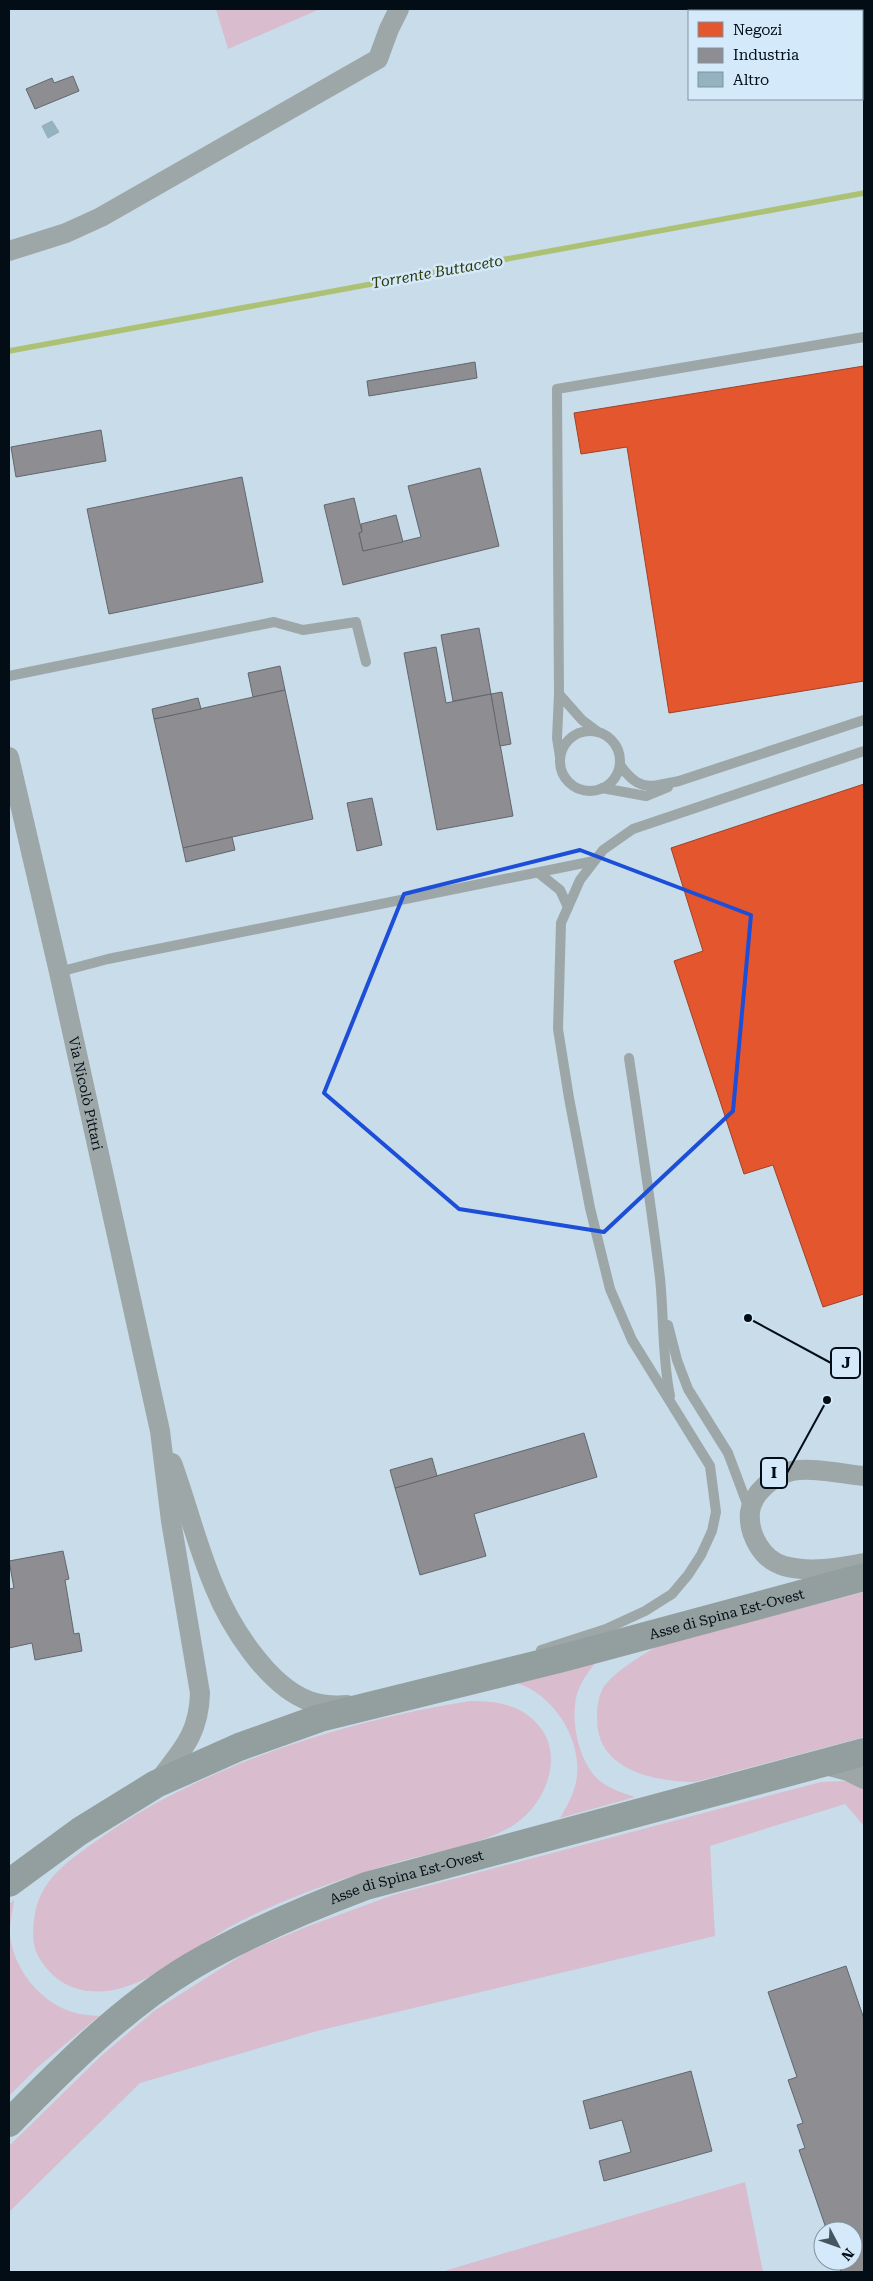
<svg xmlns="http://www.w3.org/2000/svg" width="873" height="2281" font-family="'Roboto Serif',serif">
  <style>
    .green { fill: #d9bcce }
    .shops { fill: #e4572e; stroke: #a04127 }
    .industry { fill: #8d8d92; stroke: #63676d }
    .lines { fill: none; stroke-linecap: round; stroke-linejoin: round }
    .stream { stroke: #adc175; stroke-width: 5.5 }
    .building { fill: #92b3bf; stroke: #9badb6 }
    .service { stroke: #9ea7a8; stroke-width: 10 }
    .minor { stroke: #9ea7a8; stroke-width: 20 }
    .secondary { stroke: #939e9e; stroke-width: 28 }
    .marked { fill: none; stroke: #1d4ed8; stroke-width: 4; stroke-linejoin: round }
    .labels { text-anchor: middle; stroke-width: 5; stroke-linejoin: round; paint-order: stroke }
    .street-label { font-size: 14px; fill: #020d16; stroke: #d4eafa }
    .water-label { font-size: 15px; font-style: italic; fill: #303807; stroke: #d4eafa }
    .leader { fill: none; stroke: #020d16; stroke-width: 2 }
    .callout-dot { fill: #020d16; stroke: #d4eafa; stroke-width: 2 }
    .callout { fill: #d4eafa; stroke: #020d16; stroke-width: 2 }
    .callout-label { font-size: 15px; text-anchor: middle; font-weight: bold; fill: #020d16 }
  </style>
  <rect width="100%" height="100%" fill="#c8dcea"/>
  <g class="green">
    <path d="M 216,9 L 320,9 L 228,49 Z"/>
    <path d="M 864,1592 L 864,1737 L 695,1782 C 654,1782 596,1770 597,1718 C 597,1707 598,1695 605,1685 C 618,1669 640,1657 657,1646 Z"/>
    <path d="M 596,1662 C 589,1671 582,1680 578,1691 C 569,1717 578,1763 600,1781 C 610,1789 623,1793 635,1797 L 560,1818 C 568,1805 575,1792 577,1776 C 581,1738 553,1694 517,1683 Z"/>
    <path d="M 470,1701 C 491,1701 513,1703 530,1717 C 568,1747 549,1801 515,1824 C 484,1845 431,1852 394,1863 C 341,1879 285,1898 235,1924 C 198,1944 148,1987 107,1991 C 76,1994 54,1983 38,1956 C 31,1943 33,1927 35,1913 C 42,1877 71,1859 99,1839 C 203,1765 345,1721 470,1701 Z"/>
    <path d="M 845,1781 L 864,1786 L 864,1826 L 845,1804 L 710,1846 L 715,1936 L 317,2031 L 140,2083 L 9,2212 L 9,2146 L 101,2056 L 154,2011 L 247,1952 L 306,1927 L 393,1895 L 821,1782 Z"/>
    <path d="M 14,1900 C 13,1911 9,1924 10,1935 C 13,1968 40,2002 72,2012 C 80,2015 90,2015 99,2016 L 39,2066 L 9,2096 L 9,1904 Z"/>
    <path d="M 745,2182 L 763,2272 L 441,2272 Z"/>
  </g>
  <g class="shops">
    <path d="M 864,366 L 864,681 L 669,713 L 627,447 L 581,454 L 574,413 Z"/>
    <path d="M 864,784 L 864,1294 L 823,1307 L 773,1165 L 744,1174 L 674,961 L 703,951 L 671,848 Z"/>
  </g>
  <g class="industry">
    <path d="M 73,76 L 79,91 L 35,109 L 26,89 L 52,78 L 54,83 Z"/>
    <path d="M 475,362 L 477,378 L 369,396 L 367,381 Z"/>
    <path d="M 101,430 L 106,461 L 16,477 L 11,447 Z"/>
    <path d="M 480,468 L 499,546 L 343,585 L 324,505 L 354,498 L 362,532 L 359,533 L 363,551 L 421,537 L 408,486 Z"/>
    <path d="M 242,477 L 263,582 L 109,614 L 87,509 Z"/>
    <path d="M 396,515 L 403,542 L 363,551 L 359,533 L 362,532 L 361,524 Z"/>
    <path d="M 479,628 L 491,694 L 453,701 L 441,635 Z"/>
    <path d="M 436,647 L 446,703 L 491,694 L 513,816 L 437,830 L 404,653 Z"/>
    <path d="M 280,666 L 285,690 L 253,697 L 248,673 Z"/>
    <path d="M 285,690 L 313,819 L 183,848 L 154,719 Z"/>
    <path d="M 502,692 L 511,744 L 500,746 L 491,694 Z"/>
    <path d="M 198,698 L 201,709 L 154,719 L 152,709 Z"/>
    <path d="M 372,798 L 382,845 L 357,851 L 347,803 Z"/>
    <path d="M 232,837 L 235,850 L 186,862 L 183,848 Z"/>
    <path d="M 584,1433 L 597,1477 L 474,1514 L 486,1556 L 420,1575 L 395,1488 Z"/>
    <path d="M 432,1458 L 437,1476 L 395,1488 L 390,1470 Z"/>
    <path d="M 63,1551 L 69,1579 L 65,1580 L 74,1634 L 79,1633 L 82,1651 L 35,1660 L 32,1643 L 9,1648 L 9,1589 L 14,1588 L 9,1561 Z"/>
    <path d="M 846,1966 L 864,2019 L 864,2272 L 841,2272 L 837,2261 L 853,2261 L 853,2231 L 827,2231 L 799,2150 L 805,2148 L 797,2125 L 803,2123 L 788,2080 L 797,2077 L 768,1992 Z"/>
    <path d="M 691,2071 L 712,2151 L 604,2181 L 599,2161 L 631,2152 L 622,2120 L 590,2129 L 583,2101 Z"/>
  </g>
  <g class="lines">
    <path class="stream" d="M 9,351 L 864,193"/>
  </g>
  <path class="building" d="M 52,121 L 59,132 L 48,138 L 42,126 Z"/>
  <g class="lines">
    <g class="service">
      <path d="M 9,676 L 274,622 L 303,630 L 356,622 L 366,662"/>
      <path d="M 559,694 L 582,720 L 598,732"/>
      <circle cx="590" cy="761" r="30"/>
      <path d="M 560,757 L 557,738 L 559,694 L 557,389 L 864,337"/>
      <path d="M 620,765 C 639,792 649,787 679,781 L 864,720"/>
      <path d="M 602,788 L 646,796 L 668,787"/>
      <path d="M 540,874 L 560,890 L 568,907"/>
      <path d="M 59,972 L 108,959 L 594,861"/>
      <path d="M 629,1058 C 640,1131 651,1204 660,1278 C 664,1317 662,1357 670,1396"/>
      <path d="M 668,1325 L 677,1360 L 688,1389 L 728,1453 L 749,1509"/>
      <path d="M 541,1650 L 606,1629 L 645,1611 L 672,1594 L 688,1575 L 701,1555 L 712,1531 L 716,1512 L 710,1466 L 632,1340 L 610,1289 L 590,1208 L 569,1098 L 558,1029 L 561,923 L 580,880 L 603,850 L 633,829 L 864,751"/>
    </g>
    <g class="minor">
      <path d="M 9,251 L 66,233 L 101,217 L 378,59 L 389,29 L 399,9"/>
      <path id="s1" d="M 9,757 L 59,972 L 160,1431 L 171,1521 L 200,1693 C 199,1735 181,1751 157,1783"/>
      <path d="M 172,1463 C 187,1504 197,1546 214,1586 C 230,1626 268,1686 309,1701 C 321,1705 335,1706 347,1705"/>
      <path d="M 864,1476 C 842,1474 814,1467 792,1471 C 774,1475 752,1493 750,1512 C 748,1534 762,1560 784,1566 C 810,1573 839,1568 864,1563"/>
      <path d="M 822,1764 L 848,1771 L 864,1779"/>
    </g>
    <g class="secondary">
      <path id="s2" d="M 9,1883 L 80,1831 L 156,1784 L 239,1747 L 320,1718 L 563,1658 L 864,1577"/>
      <path id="s3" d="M 9,2123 C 64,2067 122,2008 190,1967 C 246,1934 305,1909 366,1886 L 864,1752"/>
    </g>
  </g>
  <path class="marked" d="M 580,850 L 751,915 L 733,1111 L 604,1232 L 459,1209 L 324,1093 L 404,894 Z"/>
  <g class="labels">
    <g class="street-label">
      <text dy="5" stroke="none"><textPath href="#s1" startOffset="345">Via Nicolò Pittari</textPath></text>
      <text dy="5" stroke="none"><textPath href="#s2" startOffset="774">Asse di Spina Est-Ovest</textPath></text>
      <text dy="5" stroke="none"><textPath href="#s3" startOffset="475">Asse di Spina Est-Ovest</textPath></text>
    </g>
    <g class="water-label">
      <text transform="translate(437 272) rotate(-10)" y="5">Torrente Buttaceto</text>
    </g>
  </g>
  <path class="leader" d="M748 1318L831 1363M827 1400L787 1473"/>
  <g class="callout-dot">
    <circle cx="748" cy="1318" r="5"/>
    <circle cx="827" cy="1400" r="5"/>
  </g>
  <g class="callout">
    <rect x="831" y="1348" width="29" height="30" rx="5"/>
    <rect x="761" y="1458" width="26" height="30" rx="5"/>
  </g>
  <g class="callout-label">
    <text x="846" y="1368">J</text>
    <text x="774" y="1478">I</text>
  </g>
  <rect width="873" height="2281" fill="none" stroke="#020d16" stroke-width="20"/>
  <rect x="688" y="10" width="175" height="90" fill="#d4eafa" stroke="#80929f"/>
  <rect x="698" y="22" width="25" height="15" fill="#e4572e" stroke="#80929f"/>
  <text x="733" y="35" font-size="15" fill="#020d16">Negozi</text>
  <rect x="698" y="48" width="25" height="15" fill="#8d8d92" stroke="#80929f"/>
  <text x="733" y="60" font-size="15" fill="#020d16">Industria</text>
  <rect x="698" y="72" width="25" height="15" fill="#92b3bf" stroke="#80929f"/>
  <text x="733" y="85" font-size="15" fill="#020d16">Altro</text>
  <g transform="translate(838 2246) rotate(131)"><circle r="24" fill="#d4eafa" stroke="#80929f"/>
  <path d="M0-4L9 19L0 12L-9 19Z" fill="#475560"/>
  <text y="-8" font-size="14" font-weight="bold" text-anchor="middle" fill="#020d16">N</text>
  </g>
</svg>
